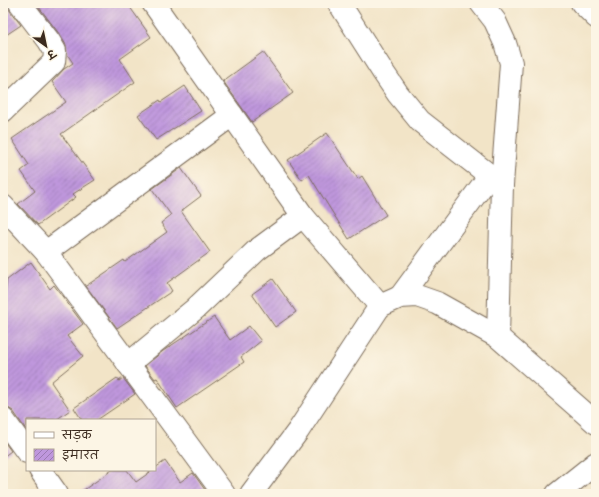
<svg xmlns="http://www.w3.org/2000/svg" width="599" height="497" font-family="'Playpen Sans','Playpen Sans Deva',sans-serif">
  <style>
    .building { fill: url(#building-hatch) }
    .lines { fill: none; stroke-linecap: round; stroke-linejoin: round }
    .minor-casing { stroke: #7b6b59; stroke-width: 24 }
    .minor { stroke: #fff; stroke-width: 22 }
  </style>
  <defs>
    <pattern id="building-hatch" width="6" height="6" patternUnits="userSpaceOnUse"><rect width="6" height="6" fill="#bf97dd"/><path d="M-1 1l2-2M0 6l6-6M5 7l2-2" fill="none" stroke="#9c7bb3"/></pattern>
  </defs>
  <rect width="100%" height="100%" fill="#fcf5e5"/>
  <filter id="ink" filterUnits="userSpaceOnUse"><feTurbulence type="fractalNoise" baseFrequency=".025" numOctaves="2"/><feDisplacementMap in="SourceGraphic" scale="8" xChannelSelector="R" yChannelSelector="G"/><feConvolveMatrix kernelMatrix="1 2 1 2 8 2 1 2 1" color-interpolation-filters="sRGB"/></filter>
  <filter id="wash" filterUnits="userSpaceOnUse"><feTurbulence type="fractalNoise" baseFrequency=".012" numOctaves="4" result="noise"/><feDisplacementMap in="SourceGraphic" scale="16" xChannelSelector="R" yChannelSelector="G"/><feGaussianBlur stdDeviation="0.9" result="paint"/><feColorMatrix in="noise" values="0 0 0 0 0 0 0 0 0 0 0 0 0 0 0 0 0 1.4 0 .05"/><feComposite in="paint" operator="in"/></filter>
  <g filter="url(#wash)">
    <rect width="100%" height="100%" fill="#f2e4c7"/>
    <g id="blocks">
      <g class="building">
        <path d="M 3,3 L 8,3 L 10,11 L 21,25 L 3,37 Z"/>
        <path d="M 36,3 L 127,3 L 151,37 L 120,59 L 135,82 L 61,134 L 95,180 L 73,194 L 76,197 L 38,225 L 18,204 L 35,191 L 21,171 L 29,165 L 12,139 L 66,102 L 52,82 L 64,69 L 73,63 L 67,54 L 66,45 L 60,35 Z"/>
        <path d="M 263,52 L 293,93 L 252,122 L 223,81 Z"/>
        <path d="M 185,86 L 201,111 L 156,140 L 138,115 L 160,100 L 161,102 Z"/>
        <path d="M 327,133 L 358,179 L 362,176 L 386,215 L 349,239 L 309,175 L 302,180 L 288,160 Z"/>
        <path d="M 181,168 L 201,196 L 181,211 L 210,252 L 167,283 L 172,291 L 117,328 L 86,286 L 124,260 L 125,262 L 167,232 L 161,223 L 171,215 L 152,189 Z"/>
        <path d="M 31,262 L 50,289 L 54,285 L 83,324 L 67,336 L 83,356 L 51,382 L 70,410 L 56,420 L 27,420 L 27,431 L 13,411 L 8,408 L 3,407 L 3,311 L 7,280 Z"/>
        <path d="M 273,279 L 296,312 L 275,327 L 252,294 Z"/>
        <path d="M 214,317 L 230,340 L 249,326 L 261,341 L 241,357 L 244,362 L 177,408 L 157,378 L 155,379 L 145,366 L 163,351 Z"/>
        <path d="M 117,378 L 119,381 L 123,378 L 135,394 L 97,420 L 82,420 L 74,408 Z"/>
        <path d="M 3,440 L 11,451 L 3,457 Z"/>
        <path d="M 165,461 L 180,482 L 193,473 L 208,494 L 78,494 L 112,470 L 127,470 L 136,482 L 153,470 L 155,470 L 155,468 Z"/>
      </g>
    </g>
  </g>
  <g filter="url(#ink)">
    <use href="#blocks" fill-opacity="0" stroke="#7b6b59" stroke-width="1"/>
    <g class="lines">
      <defs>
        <g id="minor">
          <path d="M 153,3 L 303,216 L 380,306 L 298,431 L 251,494"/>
          <path d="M 339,3 L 383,72 L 398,94 L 420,121 L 502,185"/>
          <path d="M 481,3 L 495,21 L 505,43 L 511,63 L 502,185 L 498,337"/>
          <path d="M 582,3 L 596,17"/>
          <path d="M 3,111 L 54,62 L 55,51 L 49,41 L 20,3"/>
          <path d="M 3,206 L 46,252 L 224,494"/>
          <path d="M 46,252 L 232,115"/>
          <path d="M 400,297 L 490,175"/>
          <path d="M 380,306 L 400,297 L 417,296 L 437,303 L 498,337 L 596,423"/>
          <path d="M 128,364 L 195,309 L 257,250 L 303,216"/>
          <path d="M 3,419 L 27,452"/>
          <path d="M 40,470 L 57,494"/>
          <path d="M 557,494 L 596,463"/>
        </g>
      </defs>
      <use href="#minor" class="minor-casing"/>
      <use href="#minor" class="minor"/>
    </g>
  </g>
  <rect width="599" height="497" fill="none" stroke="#fcf5e5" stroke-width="16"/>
  <rect x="26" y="419" width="130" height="52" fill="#fcf5e5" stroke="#afa495"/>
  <rect x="34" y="432" width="20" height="6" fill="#ffffff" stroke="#afa495"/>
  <text x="62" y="439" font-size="12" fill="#3b2a1e">सड़क</text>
  <rect x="34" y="449" width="20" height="12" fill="url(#building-hatch)" stroke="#afa495"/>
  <text x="62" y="459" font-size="12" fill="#3b2a1e">इमारत</text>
  <g transform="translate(46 46) rotate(147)" stroke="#fcf5e5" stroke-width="3" paint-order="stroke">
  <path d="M0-3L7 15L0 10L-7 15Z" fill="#3b2a1e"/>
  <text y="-6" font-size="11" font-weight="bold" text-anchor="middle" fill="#3b2a1e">उ</text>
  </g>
</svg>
